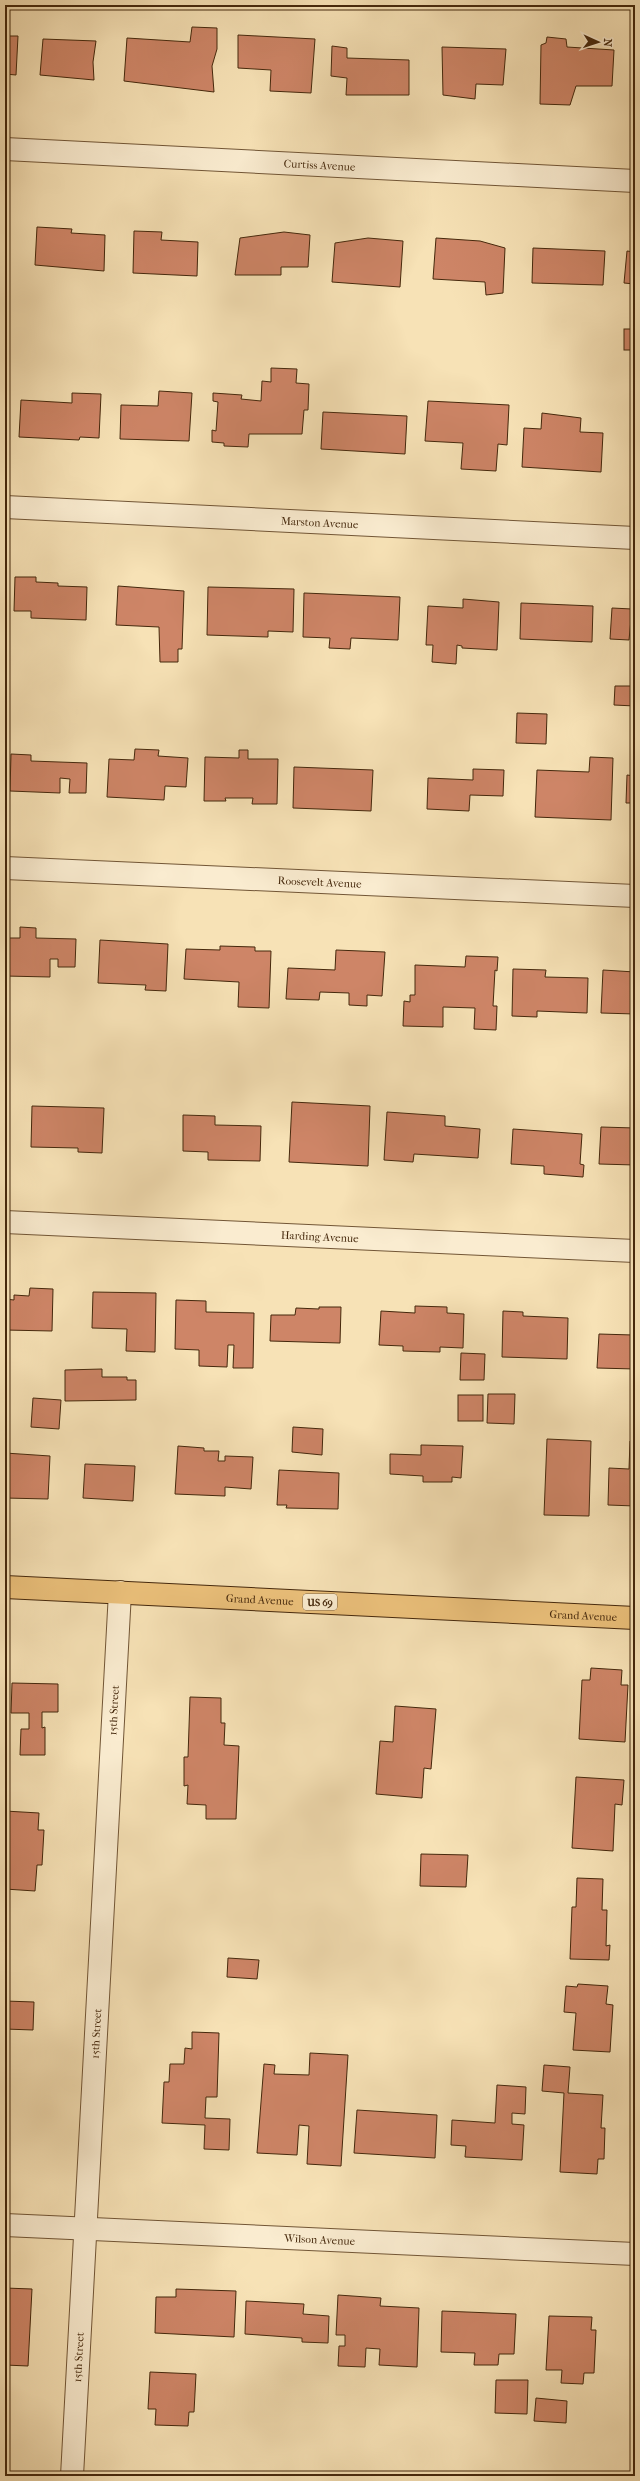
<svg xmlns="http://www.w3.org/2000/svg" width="640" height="2481" font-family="'IM FELL French Canon',serif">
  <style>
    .building { fill: #ce8567; stroke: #45280c }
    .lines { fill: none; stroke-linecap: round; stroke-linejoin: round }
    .street-casing { stroke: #725636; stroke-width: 24 }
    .primary-casing { stroke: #45280c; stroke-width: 24 }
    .street { stroke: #faecd0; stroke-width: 22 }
    .primary { stroke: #ecc17b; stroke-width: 22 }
    .labels { text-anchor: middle; stroke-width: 3; stroke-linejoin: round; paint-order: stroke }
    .shield { fill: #faecd0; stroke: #7b6347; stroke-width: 1 }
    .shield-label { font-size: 10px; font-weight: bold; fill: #45280c }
    .street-label { font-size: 11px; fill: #45280c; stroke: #faecd0 }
  </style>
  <rect width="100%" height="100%" fill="#f7e2b6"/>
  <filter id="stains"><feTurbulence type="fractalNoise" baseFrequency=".005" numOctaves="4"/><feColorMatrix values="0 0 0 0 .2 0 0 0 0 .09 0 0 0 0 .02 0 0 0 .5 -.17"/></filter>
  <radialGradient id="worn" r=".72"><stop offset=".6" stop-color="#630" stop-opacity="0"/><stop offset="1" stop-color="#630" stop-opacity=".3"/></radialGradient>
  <g class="building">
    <path d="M 635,10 L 635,25 L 633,25 Z"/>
    <path d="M 192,27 L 217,28 L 217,49 L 212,66 L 214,92 L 124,81 L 127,38 L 190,42 Z"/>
    <path d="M 238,35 L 315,39 L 311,93 L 270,91 L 271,70 L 238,68 Z"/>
    <path d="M 5,36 L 18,36 L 16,75 L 5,74 Z"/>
    <path d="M 547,37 L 566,39 L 567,47 L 614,50 L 612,86 L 576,86 L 570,105 L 540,104 L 541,45 L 546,43 Z"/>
    <path d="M 43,39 L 96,41 L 93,62 L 94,80 L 40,75 Z"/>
    <path d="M 332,46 L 347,48 L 347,58 L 409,60 L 409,95 L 346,95 L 347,78 L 331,76 Z"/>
    <path d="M 442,47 L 506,49 L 503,85 L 476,84 L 475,99 L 443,95 Z"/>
    <path d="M 633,79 L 635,79 L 635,108 L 631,107 Z"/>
    <path d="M 37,227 L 72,229 L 71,233 L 105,235 L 104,271 L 35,265 Z"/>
    <path d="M 134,231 L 162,232 L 161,240 L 198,242 L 197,276 L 133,273 Z"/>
    <path d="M 284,232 L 310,235 L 308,267 L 281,267 L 281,275 L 235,275 L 240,238 Z"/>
    <path d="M 368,238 L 403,241 L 400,287 L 332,282 L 335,243 Z"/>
    <path d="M 436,238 L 480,241 L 505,248 L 503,293 L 486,295 L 485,282 L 433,279 Z"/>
    <path d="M 533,248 L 605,251 L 603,285 L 532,283 Z"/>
    <path d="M 627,251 L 635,252 L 635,284 L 624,283 Z"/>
    <rect x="624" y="329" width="11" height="21"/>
    <path d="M 271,368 L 297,369 L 296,383 L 309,384 L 308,410 L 304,410 L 302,434 L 249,434 L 248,447 L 224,446 L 224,443 L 212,442 L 212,430 L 216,431 L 218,402 L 213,401 L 213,393 L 242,395 L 241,399 L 261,401 L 262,381 L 271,382 Z"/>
    <path d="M 159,391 L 192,393 L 189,441 L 120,439 L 121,405 L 158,406 Z"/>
    <path d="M 72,393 L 101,394 L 99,438 L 80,437 L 79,440 L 19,437 L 21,400 L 72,403 Z"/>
    <path d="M 5,396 L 9,396 L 7,430 L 5,430 Z"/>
    <path d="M 428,401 L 509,405 L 507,445 L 498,444 L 496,471 L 461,469 L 463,443 L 425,441 Z"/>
    <path d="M 323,412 L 407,416 L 405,454 L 321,449 Z"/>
    <path d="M 542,413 L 581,418 L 580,432 L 603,433 L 601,472 L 522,467 L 524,428 L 541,429 Z"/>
    <path d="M 15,577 L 36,577 L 36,582 L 58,583 L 58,586 L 87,587 L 86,620 L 31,618 L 31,611 L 14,611 Z"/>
    <path d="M 118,586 L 184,591 L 182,649 L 178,649 L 178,662 L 160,662 L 159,627 L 116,625 Z"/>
    <path d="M 208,587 L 294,589 L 293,632 L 268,631 L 268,637 L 207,635 Z"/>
    <path d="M 304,593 L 400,597 L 398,640 L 351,638 L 350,649 L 329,648 L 330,638 L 303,637 Z"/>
    <path d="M 463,599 L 499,602 L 497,650 L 462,648 L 462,646 L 457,645 L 456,664 L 432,662 L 433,645 L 426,645 L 428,606 L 463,608 Z"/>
    <path d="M 521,603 L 593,606 L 592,642 L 520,639 Z"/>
    <path d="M 612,608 L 632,609 L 629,640 L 610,639 Z"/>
    <path d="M 635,669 L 635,706 L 614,705 L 615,686 L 634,686 Z"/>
    <path d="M 517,713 L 547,714 L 546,744 L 516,743 Z"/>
    <path d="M 135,749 L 159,750 L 158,756 L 188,758 L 186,787 L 165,786 L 164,800 L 107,797 L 109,759 L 134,760 Z"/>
    <path d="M 239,750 L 248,750 L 248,759 L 278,759 L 277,804 L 252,804 L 253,798 L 225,798 L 226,801 L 204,801 L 205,757 L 239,758 Z"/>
    <path d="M 11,754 L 31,755 L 31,761 L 87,763 L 86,793 L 69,793 L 70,779 L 60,778 L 60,793 L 10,791 Z"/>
    <path d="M 590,757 L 613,758 L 611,820 L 535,817 L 537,770 L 589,772 Z"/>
    <path d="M 294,767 L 373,770 L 371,811 L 293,808 Z"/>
    <path d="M 473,769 L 504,770 L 503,796 L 470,795 L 469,811 L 427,809 L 428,778 L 473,780 Z"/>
    <path d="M 627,775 L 635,776 L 635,803 L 626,803 Z"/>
    <path d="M 20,927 L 36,928 L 36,938 L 76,939 L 75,967 L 58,967 L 58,959 L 50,959 L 50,977 L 5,976 L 5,938 L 20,938 Z"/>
    <path d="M 100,940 L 168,944 L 166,991 L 145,990 L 146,985 L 98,983 Z"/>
    <path d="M 220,946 L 255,947 L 255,951 L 271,951 L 269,1008 L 238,1007 L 239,982 L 184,979 L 186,949 L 220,950 Z"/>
    <path d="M 336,950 L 385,952 L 382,996 L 367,995 L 367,1006 L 349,1005 L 349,993 L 320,992 L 319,1000 L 286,999 L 288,968 L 335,970 Z"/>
    <path d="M 466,956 L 498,957 L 497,971 L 495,970 L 493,1006 L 497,1006 L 496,1030 L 474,1029 L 475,1008 L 443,1007 L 443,1027 L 403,1026 L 404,1001 L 410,1002 L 410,995 L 415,995 L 415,965 L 465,967 Z"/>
    <path d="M 513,969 L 546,970 L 545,977 L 588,978 L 587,1013 L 537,1011 L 537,1017 L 512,1016 Z"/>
    <path d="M 603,970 L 635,972 L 635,1014 L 601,1013 Z"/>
    <path d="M 292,1102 L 370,1106 L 368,1166 L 289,1162 Z"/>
    <path d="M 32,1106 L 104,1108 L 102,1153 L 78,1152 L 78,1148 L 31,1147 Z"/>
    <path d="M 387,1112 L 445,1116 L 445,1126 L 480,1129 L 478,1158 L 414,1154 L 413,1162 L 384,1160 Z"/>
    <path d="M 183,1115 L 215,1116 L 215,1125 L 261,1126 L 260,1161 L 208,1160 L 208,1152 L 183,1151 Z"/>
    <path d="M 601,1127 L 635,1128 L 635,1165 L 599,1164 Z"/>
    <path d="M 513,1129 L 582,1134 L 580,1164 L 584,1165 L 583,1177 L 544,1174 L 544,1166 L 511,1164 Z"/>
    <path d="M 30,1288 L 53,1289 L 52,1331 L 5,1330 L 5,1299 L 14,1300 L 14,1295 L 29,1296 Z"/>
    <path d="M 93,1292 L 156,1293 L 155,1352 L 126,1351 L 127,1329 L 92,1328 Z"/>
    <path d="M 176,1300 L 206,1301 L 206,1312 L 254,1313 L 253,1368 L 233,1368 L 234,1345 L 228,1345 L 227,1367 L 199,1366 L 199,1350 L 175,1349 Z"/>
    <path d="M 415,1306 L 447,1307 L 447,1313 L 464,1314 L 463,1348 L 440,1347 L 440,1352 L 403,1351 L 403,1346 L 379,1345 L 381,1311 L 415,1313 Z"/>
    <path d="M 319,1307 L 341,1307 L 340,1343 L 270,1341 L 271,1315 L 295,1315 L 296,1308 L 319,1309 Z"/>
    <path d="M 503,1311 L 523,1312 L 523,1316 L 568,1318 L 567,1359 L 502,1357 Z"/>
    <path d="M 634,1325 L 635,1369 L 597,1368 L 599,1334 L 633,1335 Z"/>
    <path d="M 461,1353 L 485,1354 L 484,1380 L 460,1380 Z"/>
    <path d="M 102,1369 L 102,1377 L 127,1377 L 127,1380 L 136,1380 L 136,1400 L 65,1401 L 65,1370 Z"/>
    <path d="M 488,1394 L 515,1394 L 514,1424 L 487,1423 Z"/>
    <rect x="458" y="1395" width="25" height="26"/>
    <path d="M 33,1398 L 61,1400 L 59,1429 L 31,1427 Z"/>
    <path d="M 293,1427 L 323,1429 L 322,1455 L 292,1452 Z"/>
    <path d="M 547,1439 L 591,1441 L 589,1516 L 544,1515 Z"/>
    <path d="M 630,1441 L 635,1441 L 635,1506 L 608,1505 L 609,1468 L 629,1469 Z"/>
    <path d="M 421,1445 L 463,1446 L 461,1478 L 452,1477 L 452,1482 L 423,1482 L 423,1476 L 390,1474 L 390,1454 L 421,1455 Z"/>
    <path d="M 178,1446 L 204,1448 L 204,1451 L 219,1451 L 218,1461 L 225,1461 L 225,1456 L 253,1457 L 251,1489 L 225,1487 L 225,1496 L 175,1494 Z"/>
    <path d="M 5,1453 L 50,1456 L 48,1499 L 5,1498 Z"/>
    <path d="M 85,1464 L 135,1466 L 133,1501 L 83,1498 Z"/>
    <path d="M 279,1470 L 339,1473 L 338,1509 L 286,1508 L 287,1505 L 277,1505 Z"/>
    <path d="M 591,1668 L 622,1670 L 621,1685 L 628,1685 L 625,1742 L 579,1739 L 582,1680 L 590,1680 Z"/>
    <path d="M 12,1683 L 58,1684 L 58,1712 L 42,1712 L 42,1728 L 45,1727 L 45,1755 L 20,1755 L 21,1729 L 29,1729 L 29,1713 L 11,1713 Z"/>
    <path d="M 190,1697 L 221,1698 L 221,1723 L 225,1723 L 224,1745 L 239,1746 L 236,1819 L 206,1819 L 206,1805 L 187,1804 L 188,1785 L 184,1786 L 184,1757 L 188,1757 Z"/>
    <path d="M 395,1706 L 436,1709 L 431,1769 L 424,1768 L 422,1798 L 376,1794 L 380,1741 L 393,1742 Z"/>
    <path d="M 576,1777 L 624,1780 L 622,1805 L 615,1804 L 613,1851 L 572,1848 Z"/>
    <path d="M 5,1811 L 39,1813 L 38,1830 L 44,1830 L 42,1865 L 37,1865 L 35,1891 L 5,1889 Z"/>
    <path d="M 421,1854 L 468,1855 L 466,1887 L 420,1886 Z"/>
    <path d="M 577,1878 L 603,1879 L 602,1910 L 607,1910 L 606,1946 L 610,1945 L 609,1960 L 570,1959 L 572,1907 L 576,1907 Z"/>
    <path d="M 228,1958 L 259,1960 L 257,1979 L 227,1977 Z"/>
    <path d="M 578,1984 L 608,1986 L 606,2004 L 613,2005 L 610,2052 L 573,2050 L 576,2013 L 564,2012 L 566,1986 L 577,1987 Z"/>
    <path d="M 5,1990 L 5,2001 L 34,2002 L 33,2030 L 5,2029 Z"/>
    <path d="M 192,2032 L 219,2033 L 217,2097 L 206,2097 L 205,2118 L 230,2119 L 229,2150 L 204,2149 L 205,2125 L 162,2123 L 164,2082 L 169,2082 L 170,2064 L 184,2064 L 185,2048 L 192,2049 Z"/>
    <path d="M 310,2053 L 348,2055 L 341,2166 L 307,2164 L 309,2126 L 299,2125 L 297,2155 L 257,2153 L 264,2064 L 275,2065 L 274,2074 L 309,2075 Z"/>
    <path d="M 544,2065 L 570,2067 L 568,2093 L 603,2095 L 601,2128 L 605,2128 L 604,2159 L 598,2159 L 597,2174 L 560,2172 L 564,2093 L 542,2091 Z"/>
    <path d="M 497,2085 L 526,2087 L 525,2114 L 512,2113 L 512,2124 L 524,2125 L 522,2160 L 465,2157 L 466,2146 L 451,2145 L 452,2120 L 495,2123 Z"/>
    <path d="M 357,2110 L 437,2115 L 435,2158 L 354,2153 Z"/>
    <path d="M 5,2288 L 32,2289 L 28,2366 L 5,2365 Z"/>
    <path d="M 176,2289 L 236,2291 L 234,2337 L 155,2333 L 156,2297 L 176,2297 Z"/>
    <path d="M 338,2295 L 381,2298 L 380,2306 L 419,2308 L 417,2367 L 379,2365 L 380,2349 L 366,2348 L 365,2367 L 338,2366 L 339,2346 L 345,2346 L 345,2335 L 336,2335 Z"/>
    <path d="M 246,2301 L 304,2304 L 303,2314 L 329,2316 L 328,2343 L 302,2342 L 302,2338 L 245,2334 Z"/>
    <path d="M 442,2311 L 516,2314 L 514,2354 L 499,2354 L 498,2365 L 474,2365 L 475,2353 L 441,2352 Z"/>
    <path d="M 549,2316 L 592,2317 L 591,2330 L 596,2330 L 594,2373 L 584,2373 L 583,2384 L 561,2383 L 562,2370 L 546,2370 Z"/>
    <path d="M 150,2372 L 196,2374 L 194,2412 L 189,2412 L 188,2426 L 155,2425 L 156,2409 L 148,2409 Z"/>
    <path d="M 496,2380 L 528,2380 L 527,2414 L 495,2413 Z"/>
    <path d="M 536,2398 L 567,2401 L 566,2423 L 534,2421 Z"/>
  </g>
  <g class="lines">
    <defs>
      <g id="street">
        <path id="s1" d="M 5,149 L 635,181"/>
        <path id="s2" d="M 5,507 L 635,538"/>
        <path id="s3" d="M 5,868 L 635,896"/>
        <path id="s4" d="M 5,1222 L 635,1251"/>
        <path id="s5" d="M 5,2225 L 635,2254"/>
        <path id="s6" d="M 72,2476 L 120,1592"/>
      </g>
      <g id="primary">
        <path id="s7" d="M 5,1587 L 635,1618"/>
      </g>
    </defs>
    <use href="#street" class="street-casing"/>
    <use href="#primary" class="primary-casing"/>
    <use href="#street" class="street"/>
    <use href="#primary" class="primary"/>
  </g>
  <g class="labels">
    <rect class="shield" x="303" y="1594" width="34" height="16" rx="3"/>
    <g class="shield-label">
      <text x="320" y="1606">US 69</text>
    </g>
    <g class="street-label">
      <text dy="4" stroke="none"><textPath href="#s1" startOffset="315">Curtiss Avenue</textPath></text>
      <text dy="4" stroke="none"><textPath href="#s2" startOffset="315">Marston Avenue</textPath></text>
      <text dy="4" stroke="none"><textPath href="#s3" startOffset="315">Roosevelt Avenue</textPath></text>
      <text dy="4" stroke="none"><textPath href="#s4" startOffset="315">Harding Avenue</textPath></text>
      <text dy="4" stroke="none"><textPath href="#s7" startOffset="255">Grand Avenue</textPath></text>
      <text dy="4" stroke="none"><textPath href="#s7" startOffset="579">Grand Avenue</textPath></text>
      <text dy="4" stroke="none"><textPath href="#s6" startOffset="767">15th Street</textPath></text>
      <text dy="4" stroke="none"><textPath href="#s6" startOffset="443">15th Street</textPath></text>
      <text dy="4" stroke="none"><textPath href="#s5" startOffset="315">Wilson Avenue</textPath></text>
      <text dy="4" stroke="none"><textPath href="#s6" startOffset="119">15th Street</textPath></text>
    </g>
  </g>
  <rect width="640" height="2481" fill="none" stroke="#f7e2b6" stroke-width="20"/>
  <rect x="6" y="6" width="628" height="2469" fill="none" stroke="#45280c" stroke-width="2"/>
  <rect x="10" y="10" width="620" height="2461" fill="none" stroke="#45280c"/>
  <g transform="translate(598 42) rotate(93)" stroke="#faecd0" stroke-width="3" paint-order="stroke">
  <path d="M0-3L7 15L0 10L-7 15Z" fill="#45280c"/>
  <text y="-6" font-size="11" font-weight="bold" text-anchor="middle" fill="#45280c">N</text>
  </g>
  <rect width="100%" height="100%" filter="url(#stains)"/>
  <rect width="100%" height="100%" fill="url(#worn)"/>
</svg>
